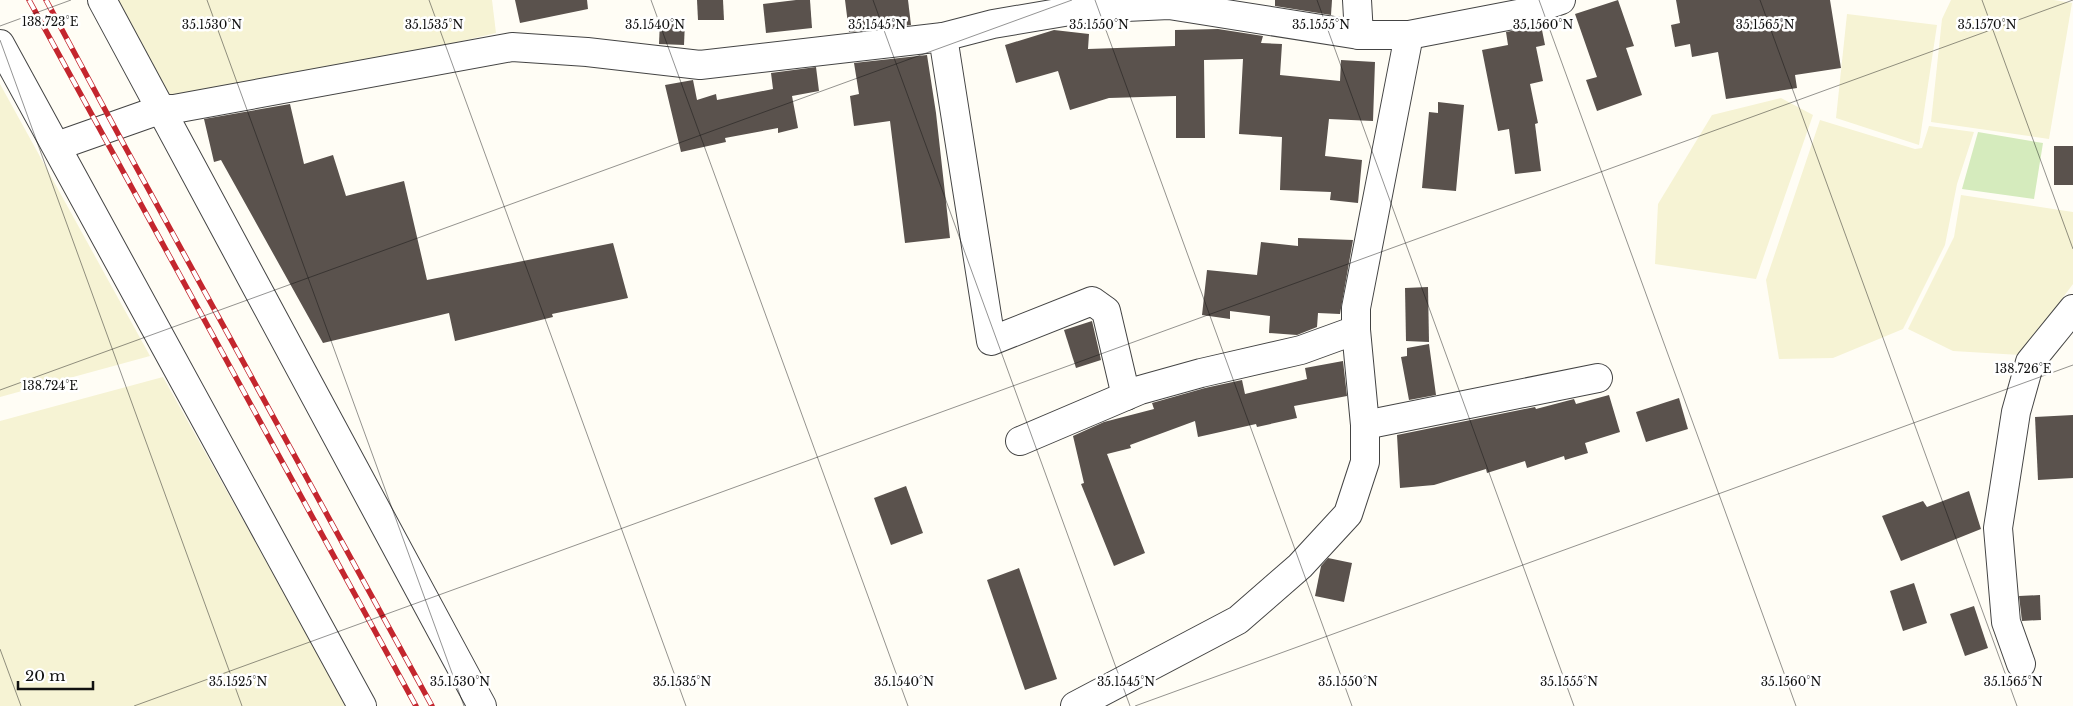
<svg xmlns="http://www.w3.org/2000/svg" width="2073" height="706" font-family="'Libre Baskerville',serif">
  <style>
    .farmland { fill: #f6f3d4 }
    .green { fill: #d5ebbd }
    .building { fill: #5a524d }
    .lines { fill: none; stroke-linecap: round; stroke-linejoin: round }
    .minor-casing { stroke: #444; stroke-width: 30 }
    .minor { stroke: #fff; stroke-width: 28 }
    .rail-casing { stroke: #c4262e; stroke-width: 5.5 }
    .rail { stroke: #fff; stroke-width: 4; stroke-dasharray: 11; stroke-linecap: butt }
    .ticks { fill: none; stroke: #111; stroke-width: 1; stroke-opacity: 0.45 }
    .ticks-label { font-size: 12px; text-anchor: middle; fill: #111; stroke: #fff; stroke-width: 5; stroke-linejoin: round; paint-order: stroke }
  </style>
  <rect width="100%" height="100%" fill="#fffdf5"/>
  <g class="farmland">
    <path d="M 117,0 L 492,0 L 496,33 L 174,109 Z"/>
    <path d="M 1951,0 L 2054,0 L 2072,3 L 2049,139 L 1931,122 L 1942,19 Z"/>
    <path d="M 1847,14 L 1937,25 L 1919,145 L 1836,118 Z"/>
    <path d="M 0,84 L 150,356 L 0,397 Z"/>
    <path d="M 1781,98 L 1813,115 L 1756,279 L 1655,264 L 1658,204 L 1712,115 Z"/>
    <path d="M 1820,120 L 1915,149 L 1922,148 L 1929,126 L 1974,132 L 1957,184 L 1945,245 L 1903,329 L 1833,358 L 1779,359 L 1766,280 Z"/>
    <path d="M 1961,195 L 2073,212 L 2073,284 L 2020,355 L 1953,351 L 1908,329 L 1954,237 Z"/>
    <path d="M 163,377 L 347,706 L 0,706 L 0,421 Z"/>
  </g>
  <path class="green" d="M 1978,132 L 2043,143 L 2034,199 L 1962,189 Z"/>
  <g class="building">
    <path d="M 515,0 L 587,0 L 588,9 L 520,23 Z"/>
    <path d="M 697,0 L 723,0 L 724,20 L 698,20 Z"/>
    <path d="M 796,0 L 810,0 L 812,28 L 766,33 L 763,4 Z"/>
    <path d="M 845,0 L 908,0 L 911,25 L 849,32 Z"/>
    <path d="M 1275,0 L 1332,0 L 1331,15 L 1275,6 Z"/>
    <path d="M 1618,0 L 1634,46 L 1626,48 L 1642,95 L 1597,111 L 1586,80 L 1597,77 L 1575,14 Z"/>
    <path d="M 1676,0 L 1830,0 L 1841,68 L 1795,75 L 1797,88 L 1726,99 L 1718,52 L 1692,57 L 1690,44 L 1675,47 L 1671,25 L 1680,23 Z"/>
    <path d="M 660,21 L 685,21 L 684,45 L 659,44 Z"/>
    <path d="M 1541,25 L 1545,45 L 1536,47 L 1543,81 L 1530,84 L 1538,123 L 1535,124 L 1541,171 L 1515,174 L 1509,129 L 1498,131 L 1482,50 L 1508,45 L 1506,32 Z"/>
    <path d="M 1218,29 L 1263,36 L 1261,43 L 1282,44 L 1280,75 L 1340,81 L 1341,60 L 1375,62 L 1373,121 L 1329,119 L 1325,156 L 1362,160 L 1358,203 L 1330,200 L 1331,192 L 1280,190 L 1282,137 L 1239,134 L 1243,59 L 1204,60 L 1205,138 L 1176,138 L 1176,96 L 1109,98 L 1070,110 L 1058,71 L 1016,83 L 1005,45 L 1054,30 L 1089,34 L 1088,49 L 1175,46 L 1175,30 Z"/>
    <path d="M 927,55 L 936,113 L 950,238 L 905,243 L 890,121 L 854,126 L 850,96 L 859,94 L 854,63 Z"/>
    <path d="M 816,67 L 819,91 L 792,96 L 798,128 L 778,133 L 778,128 L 725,138 L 726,142 L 681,152 L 665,85 L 693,80 L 697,100 L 716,94 L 717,100 L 773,89 L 771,73 Z"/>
    <path d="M 1438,102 L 1464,105 L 1456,191 L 1422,188 L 1429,112 L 1438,113 Z"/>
    <path d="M 290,104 L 304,164 L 333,155 L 346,196 L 404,181 L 427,280 L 613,243 L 628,298 L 552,314 L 553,317 L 455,341 L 449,313 L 323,343 L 221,160 L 214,162 L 204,119 Z"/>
    <rect x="2054" y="146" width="19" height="39"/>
    <path d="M 1298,238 L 1353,240 L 1340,314 L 1318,313 L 1317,327 L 1297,335 L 1269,333 L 1270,316 L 1230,311 L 1230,319 L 1202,315 L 1207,270 L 1257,275 L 1261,242 L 1298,246 Z"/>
    <path d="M 1428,287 L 1429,342 L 1406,341 L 1405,288 Z"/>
    <path d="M 1092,321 L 1101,360 L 1076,368 L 1064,330 Z"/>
    <path d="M 1429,344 L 1436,395 L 1409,400 L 1401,357 L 1407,356 L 1407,348 Z"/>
    <path d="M 1343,361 L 1347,396 L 1294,406 L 1297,418 L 1257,427 L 1256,424 L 1198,437 L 1195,421 L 1130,445 L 1131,448 L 1107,454 L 1145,553 L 1114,566 L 1081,484 L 1084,483 L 1073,436 L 1104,422 L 1154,409 L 1152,403 L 1205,388 L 1242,380 L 1245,394 L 1307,379 L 1305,368 Z"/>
    <path d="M 1609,395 L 1620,432 L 1585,443 L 1588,453 L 1565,460 L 1564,456 L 1527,468 L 1525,461 L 1487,473 L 1486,469 L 1434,485 L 1400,488 L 1397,435 L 1535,407 L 1536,409 L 1574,399 L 1576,404 Z"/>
    <path d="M 1679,398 L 1688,429 L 1646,442 L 1636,412 Z"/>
    <path d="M 2073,415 L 2073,478 L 2038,480 L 2035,417 Z"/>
    <path d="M 906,486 L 923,533 L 891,545 L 874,498 Z"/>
    <path d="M 1969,491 L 1981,529 L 1901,561 L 1882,516 L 1923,501 L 1927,507 Z"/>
    <path d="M 1328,558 L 1352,563 L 1344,602 L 1315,596 L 1321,566 Z"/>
    <path d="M 1019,568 L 1057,679 L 1025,690 L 987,580 Z"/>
    <path d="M 1914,583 L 1927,623 L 1903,631 L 1890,591 Z"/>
    <path d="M 2040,595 L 2041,620 L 2022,621 L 2019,596 Z"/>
    <path d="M 1974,606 L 1988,648 L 1965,656 L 1950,614 Z"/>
  </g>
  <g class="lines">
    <defs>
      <g id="minor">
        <path d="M 102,0 L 482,706"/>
        <path d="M 1357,0 L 1359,35"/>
        <path d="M 943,37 L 991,341 L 1092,301 L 1106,311 L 1126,396"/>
        <path d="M 0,44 L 362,706"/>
        <path d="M 57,146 L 162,109 L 174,109 L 512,47 L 587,52 L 700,65 L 943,37 L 993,24 L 1082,9 L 1169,5 L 1359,35 L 1409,35 L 1523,13 L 1561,0"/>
        <path d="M 1365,425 L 1598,378"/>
        <path d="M 1020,441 L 1140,390 L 1201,373 L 1301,350 L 1356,330 L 1356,308 L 1409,35"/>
        <path d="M 2021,664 L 2006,622 L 1998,528 L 2016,412 L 2030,362 L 2073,309"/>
        <path d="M 1075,706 L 1238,620 L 1300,566 L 1348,514 L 1365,462 L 1365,425 L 1356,330"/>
      </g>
    </defs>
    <use href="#minor" class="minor-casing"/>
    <use href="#minor" class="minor"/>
    <defs>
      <g id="rail">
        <path d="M 29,0 L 416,706"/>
        <path d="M 46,0 L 123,143 L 432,706"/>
      </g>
    </defs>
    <use href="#rail" class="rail-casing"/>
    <use href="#rail" class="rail"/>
  </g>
  <path class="ticks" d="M 207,0 L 464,706M 429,0 L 686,706M 651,0 L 908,706M 873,0 L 1130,706M 1095,0 L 1352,706M 1317,0 L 1574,706M 1539,0 L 1796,706M 1760,0 L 2017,706M 1982,0 L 2073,249M 0,26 L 71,0M 0,40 L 242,706M 0,390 L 1072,0M 0,649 L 21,706M 134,706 L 2073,0M 1135,706 L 2073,365"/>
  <g class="ticks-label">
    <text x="50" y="26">138.723°E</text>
    <text x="212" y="29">35.1530°N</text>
    <text x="434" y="29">35.1535°N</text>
    <text x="655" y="29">35.1540°N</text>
    <text x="877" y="29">35.1545°N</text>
    <text x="1099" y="29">35.1550°N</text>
    <text x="1321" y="29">35.1555°N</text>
    <text x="1543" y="29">35.1560°N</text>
    <text x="1765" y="29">35.1565°N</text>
    <text x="1987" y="29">35.1570°N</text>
    <text x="2023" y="373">138.726°E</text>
    <text x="50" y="390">138.724°E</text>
    <text x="238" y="686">35.1525°N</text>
    <text x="460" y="686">35.1530°N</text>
    <text x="682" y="686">35.1535°N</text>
    <text x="904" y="686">35.1540°N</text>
    <text x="1126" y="686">35.1545°N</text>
    <text x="1348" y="686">35.1550°N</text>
    <text x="1569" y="686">35.1555°N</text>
    <text x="1791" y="686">35.1560°N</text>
    <text x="2013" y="686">35.1565°N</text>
  </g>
  <path d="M18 681v8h75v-8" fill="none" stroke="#111111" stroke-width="2.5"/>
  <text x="25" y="681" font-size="15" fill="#111111" stroke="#ffffff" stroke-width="4" paint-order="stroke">20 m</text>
</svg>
